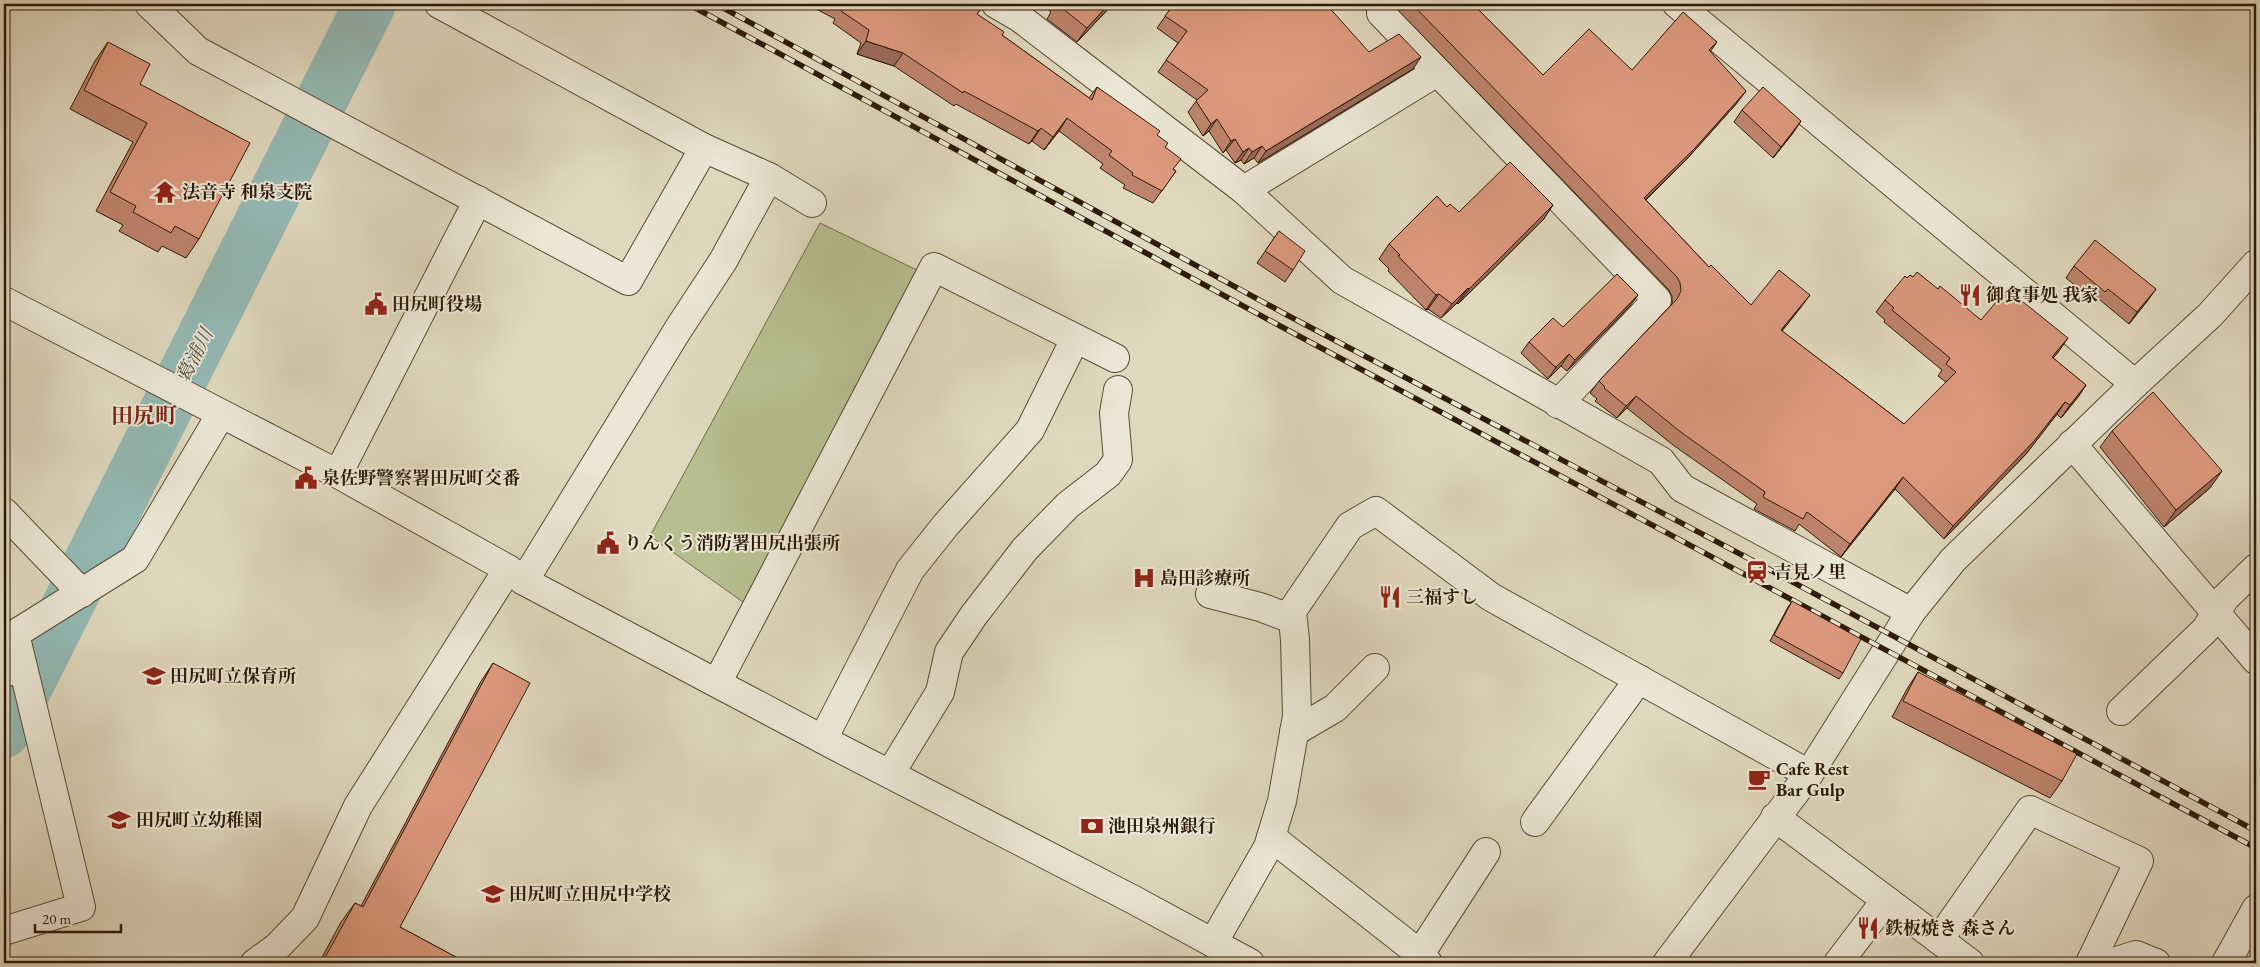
<svg xmlns="http://www.w3.org/2000/svg" width="2260" height="967" font-family="'EB Garamond','Noto Serif JP',serif">
  <style>
    .green { fill: #b6be8f; stroke: #726c4b }
    .lines { fill: none; stroke-linecap: round; stroke-linejoin: round }
    .river { stroke: #94b9b4; stroke-width: 52 }
    .minor-casing { stroke: #5a4a35; stroke-width: 30 }
    .minor { stroke: #ebe6d5; stroke-width: 28 }
    .rail-casing { stroke: #2d1a07; stroke-width: 5.5 }
    .rail { stroke: #ebe6d5; stroke-width: 4; stroke-dasharray: 11; stroke-linecap: butt }
    .wall { fill: #bd836c; stroke: #2d1a07 }
    .shaded-wall { fill: #9a6a58; stroke: #2d1a07 }
    .building { fill: #dc987d; stroke: #2d1a07 }
    .labels { text-anchor: middle; stroke-width: 4; stroke-linejoin: round; paint-order: stroke }
    .poi-label { font-size: 18px; font-weight: bold; fill: #2d1a07; stroke: #ebe6d5; text-anchor: start }
    .water-label { font-size: 19px; font-style: italic; fill: #4c4a3b; stroke: #ebe6d5 }
    .district-label { font-size: 22px; font-weight: bold; fill: #7a1f14; stroke: #ebe6d5 }
  </style>
  <rect width="100%" height="100%" fill="#e0d8be"/>
  <filter id="stains"><feTurbulence type="fractalNoise" baseFrequency=".004" numOctaves="4"/><feColorMatrix values="0 0 0 0 .2 0 0 0 0 .09 0 0 0 0 .02 0 0 0 .5 -.17"/></filter>
  <radialGradient id="worn" r=".72"><stop offset=".6" stop-color="#630" stop-opacity="0"/><stop offset="1" stop-color="#630" stop-opacity=".3"/></radialGradient>
  <path class="green" d="M 820,223 L 925,274 L 750,607 L 650,536 Z"/>
  <g class="lines">
    <path class="river" d="M 4,732 L 370,4"/>
    <defs>
      <g id="minor">
        <path d="M 149,4 L 198,51 L 628,281 L 704,148 L 769,177 L 812,203"/>
        <path d="M 439,4 L 704,148"/>
        <path d="M 996,4 L 1020,18 L 1244,190 L 1342,280 L 1661,461 L 1682,488 L 1911,612"/>
        <path d="M 1677,4 L 2135,384"/>
        <path d="M 1381,13 L 1657,300 L 1558,404"/>
        <path d="M 1244,190 L 1437,72"/>
        <path d="M 4,301 L 338,474 L 508,569 L 524,581 L 839,748 L 1132,899 L 1250,963"/>
        <path d="M 2072,444 L 2256,660"/>
        <path d="M 338,474 L 478,200"/>
        <path d="M 4,512 L 82,593"/>
        <path d="M 524,581 L 679,328 L 723,261 L 769,177"/>
        <path d="M 1210,594 L 1260,607 L 1292,619"/>
        <path d="M 4,673 L 23,667 L 15,634 L 135,559 L 221,414"/>
        <path d="M 717,683 L 934,267 L 1115,358"/>
        <path d="M 2121,711 L 2206,629 L 2225,598 L 2256,568"/>
        <path d="M 1294,732 L 1335,708 L 1375,668"/>
        <path d="M 823,739 L 910,570 L 945,526 L 1030,430 L 1075,339"/>
        <path d="M 890,774 L 940,692 L 949,652 L 974,615 L 1025,549 L 1068,505 L 1108,474 L 1118,460 L 1114,413 L 1118,390"/>
        <path d="M 1775,817 L 1970,963"/>
        <path d="M 1535,822 L 1639,679"/>
        <path d="M 1271,837 L 1420,954 L 1428,963"/>
        <path d="M 4,931 L 81,907 L 23,667"/>
        <path d="M 1939,940 L 2030,810 L 2139,861 L 2090,963"/>
        <path d="M 1213,943 L 1268,847 L 1282,801 L 1297,716 L 1295,640 L 1292,611 L 1350,526 L 1376,511 L 1491,597 L 1809,774"/>
        <path d="M 1420,954 L 1486,852"/>
        <path d="M 255,963 L 277,947 L 305,918 L 358,806 L 508,569"/>
        <path d="M 1667,963 L 1809,774 L 1911,612 L 1953,560 L 2135,384 L 2210,315 L 2256,264"/>
        <path d="M 1838,963 L 1886,900"/>
        <path d="M 2110,963 L 2136,955 L 2156,963"/>
        <path d="M 2226,963 L 2256,909"/>
      </g>
    </defs>
    <use href="#minor" class="minor-casing"/>
    <use href="#minor" class="minor"/>
    <defs>
      <g id="rail">
        <path d="M 688,4 L 1282,327 L 2256,848"/>
        <path d="M 716,4 L 1287,315 L 1761,565 L 2256,831"/>
      </g>
    </defs>
    <use href="#rail" class="rail-casing"/>
    <use href="#rail" class="rail"/>
  </g>
  <g class="wall">
    <path d="M 807,4 L 984,4 L 977,14 L 1002,35 L 1089,98 L 1097,87 L 1157,135 L 1165,147 L 1173,169 L 1176,171 L 1153,203 L 1123,188 L 1125,185 L 1100,168 L 1103,164 L 1059,131 L 1044,150 L 1032,141 L 1029,144 L 956,104 L 954,106 L 894,66 L 857,54 L 861,43 L 833,23 L 835,19 Z"/>
    <path d="M 1042,4 L 1113,4 L 1077,42 L 1047,19 L 1051,12 Z"/>
    <path d="M 1174,4 L 1268,9 L 1369,52 L 1413,69 L 1258,163 L 1254,158 L 1244,164 L 1241,160 L 1235,163 L 1226,150 L 1223,153 L 1209,131 L 1203,136 L 1188,112 L 1197,100 L 1158,72 L 1178,43 L 1157,28 Z"/>
    <path d="M 1392,4 L 1473,4 L 1543,75 L 1632,70 L 1717,42 L 1710,52 L 1737,103 L 1686,160 L 1646,200 L 1709,267 L 1751,305 L 1801,307 L 1782,331 L 1904,424 L 1946,382 L 1938,376 L 1942,370 L 1884,322 L 1885,320 L 1876,312 L 1885,300 L 1907,278 L 1913,277 L 1938,289 L 1981,320 L 2059,351 L 2053,358 L 2086,385 L 2078,397 L 2061,418 L 2057,414 L 2026,454 L 1944,539 L 1895,489 L 1841,557 L 1799,524 L 1795,531 L 1754,509 L 1757,504 L 1673,445 L 1627,408 L 1617,418 L 1595,401 L 1597,399 L 1590,393 L 1599,381 L 1672,304 L 1672,296 L 1668,289 Z"/>
    <path d="M 1717,4 L 1725,4 L 1721,8 Z"/>
    <path d="M 108,42 L 140,84 L 199,239 L 186,258 L 162,246 L 158,252 L 119,231 L 123,225 L 96,211 L 133,142 L 70,109 L 95,61 Z"/>
    <path d="M 1742,110 L 1793,133 L 1773,158 L 1734,122 Z"/>
    <path d="M 1553,205 L 1543,220 L 1458,304 L 1457,303 L 1441,318 L 1428,309 L 1426,310 L 1388,271 L 1389,269 L 1379,259 L 1389,244 L 1447,207 L 1459,212 Z"/>
    <path d="M 1279,231 L 1293,270 L 1285,282 L 1257,263 Z"/>
    <path d="M 2074,266 L 2148,300 L 2129,324 L 2100,300 L 2097,303 L 2066,278 Z"/>
    <path d="M 1630,306 L 1567,371 L 1561,366 L 1548,379 L 1521,353 L 1529,342 L 1563,327 Z"/>
    <path d="M 2112,431 L 2210,488 L 2164,527 L 2100,447 Z"/>
    <path d="M 1792,601 L 1843,673 L 1839,679 L 1770,641 L 1788,607 Z"/>
    <path d="M 493,663 L 400,927 L 467,963 L 319,963 L 341,922 L 355,903 L 361,906 L 480,683 Z"/>
    <path d="M 1918,672 L 2062,781 L 2050,798 L 1892,717 L 1907,689 Z"/>
  </g>
  <g class="shaded-wall">
    <path d="M 1109,4 L 1113,4 L 1077,42 L 1087,28 Z"/>
    <path d="M 866,41 L 903,53 L 894,66 L 857,54 Z"/>
    <path d="M 1421,57 L 1413,69 L 1258,163 L 1266,151 Z"/>
    <path d="M 1746,91 L 1737,103 L 1686,160 L 1635,210 L 1644,198 Z"/>
    <path d="M 1067,118 L 1059,131 L 1044,150 L 1053,137 Z"/>
    <path d="M 1217,119 L 1209,131 L 1203,136 L 1211,124 Z"/>
    <path d="M 1801,121 L 1793,133 L 1773,158 L 1781,147 Z"/>
    <path d="M 1041,128 L 1032,141 L 1029,144 L 1038,131 Z"/>
    <path d="M 1235,139 L 1226,150 L 1223,153 L 1231,141 Z"/>
    <path d="M 1262,146 L 1254,158 L 1244,164 L 1252,152 Z"/>
    <path d="M 1249,148 L 1241,160 L 1235,163 L 1243,152 Z"/>
    <path d="M 1553,205 L 1543,220 L 1458,304 L 1469,289 Z"/>
    <path d="M 1468,288 L 1457,303 L 1441,318 L 1452,304 Z"/>
    <path d="M 2156,289 L 2148,300 L 2129,324 L 2137,312 Z"/>
    <path d="M 1439,294 L 1428,309 L 1426,310 L 1436,295 Z"/>
    <path d="M 1638,295 L 1630,306 L 1567,371 L 1575,360 Z"/>
    <path d="M 1810,295 L 1801,307 L 1773,342 L 1781,330 Z"/>
    <path d="M 2068,338 L 2059,351 L 2044,369 L 2052,357 Z"/>
    <path d="M 1569,354 L 1561,366 L 1548,379 L 1556,367 Z"/>
    <path d="M 2086,385 L 2078,397 L 2061,418 L 2070,405 Z"/>
    <path d="M 1636,396 L 1627,408 L 1617,418 L 1626,406 Z"/>
    <path d="M 2065,402 L 2057,414 L 2026,454 L 1944,539 L 1953,526 Z"/>
    <path d="M 2222,471 L 2210,488 L 2164,527 L 2176,510 Z"/>
    <path d="M 1903,477 L 1895,489 L 1841,557 L 1850,544 Z"/>
  </g>
  <g class="building">
    <path d="M 839,4 L 984,4 L 977,14 L 1004,32 L 1002,35 L 1092,100 L 1097,87 L 1160,131 L 1157,135 L 1168,143 L 1165,147 L 1181,159 L 1173,169 L 1176,171 L 1162,191 L 1132,175 L 1133,173 L 1109,155 L 1112,151 L 1067,118 L 1053,137 L 1041,128 L 1038,131 L 964,91 L 963,93 L 903,53 L 866,41 L 869,30 L 841,11 L 844,6 Z"/>
    <path d="M 1057,4 L 1109,4 L 1087,28 Z"/>
    <path d="M 1174,4 L 1261,4 L 1268,9 L 1273,4 L 1326,4 L 1369,52 L 1399,34 L 1421,57 L 1266,151 L 1262,146 L 1252,152 L 1249,148 L 1243,152 L 1235,139 L 1231,141 L 1217,119 L 1211,124 L 1196,101 L 1208,90 L 1166,60 L 1187,31 L 1165,16 Z"/>
    <path d="M 1412,4 L 1473,4 L 1543,75 L 1589,29 L 1632,70 L 1683,12 L 1717,42 L 1709,50 L 1746,91 L 1695,148 L 1644,198 L 1709,267 L 1711,265 L 1751,305 L 1779,270 L 1810,295 L 1781,330 L 1904,424 L 1956,372 L 1946,364 L 1950,358 L 1892,310 L 1894,308 L 1885,300 L 1905,276 L 1907,278 L 1910,275 L 1913,277 L 1917,272 L 1938,289 L 1940,286 L 1981,320 L 2007,289 L 2068,338 L 2052,357 L 2086,385 L 2070,405 L 2065,402 L 2034,441 L 1953,526 L 1903,477 L 1850,544 L 1807,512 L 1803,519 L 1763,497 L 1765,492 L 1682,433 L 1636,396 L 1626,406 L 1604,388 L 1605,387 L 1599,381 L 1677,299 L 1681,291 L 1680,283 L 1677,277 Z"/>
    <path d="M 108,42 L 150,64 L 140,84 L 250,143 L 199,239 L 175,226 L 171,233 L 133,212 L 136,206 L 110,192 L 147,123 L 84,90 Z"/>
    <path d="M 1763,87 L 1801,121 L 1781,147 L 1742,110 Z"/>
    <path d="M 1510,162 L 1553,205 L 1469,289 L 1468,288 L 1452,304 L 1439,294 L 1436,295 L 1398,256 L 1400,255 L 1389,244 L 1437,196 L 1447,207 L 1450,204 L 1459,212 Z"/>
    <path d="M 1279,231 L 1305,251 L 1293,270 L 1265,251 Z"/>
    <path d="M 2095,240 L 2156,289 L 2137,312 L 2108,289 L 2105,292 L 2074,266 Z"/>
    <path d="M 1617,274 L 1638,295 L 1575,360 L 1569,354 L 1556,367 L 1554,366 L 1529,342 L 1553,318 L 1563,327 Z"/>
    <path d="M 2153,392 L 2222,471 L 2176,510 L 2112,431 Z"/>
    <path d="M 1792,601 L 1861,639 L 1843,673 L 1774,635 Z"/>
    <path d="M 493,663 L 530,683 L 400,927 L 467,963 L 322,963 L 355,903 L 363,907 Z"/>
    <path d="M 1918,672 L 2077,754 L 2062,781 L 1903,701 Z"/>
  </g>
  <defs>
    <symbol id="temple-bare" viewBox="-9 -9 18 18"><path d="M0-6L5-2H3V0L6.5 2.5H4V6H1.5V3h-3V6H-4V2.5H-6.5L-3 0V-2H-5Z" fill="#8f2418" stroke="#ebe6d5" stroke-width="2.5" paint-order="stroke"/></symbol>
    <symbol id="restaurant-bare" viewBox="-9 -9 18 18"><path d="M-5-6h1v4h1v-4h1v4h1v-4h1v5L-1.5 .5V6h-2V.5L-5-1ZM5-6V6H3V1.5H1.5Q1.5-4 5-6Z" fill="#8f2418" stroke="#ebe6d5" stroke-width="2.5" paint-order="stroke"/></symbol>
    <symbol id="civic-bare" viewBox="-9 -9 18 18"><path d="M-.6-6.5H3V-4.5H.6V-3L4-1V1h2V6H-6V1h2V-1L-.6-3ZM-1.2 2.5V6h2.4V2.5Z" fill="#8f2418" stroke="#ebe6d5" stroke-width="2.5" paint-order="stroke"/></symbol>
    <symbol id="station-bare" viewBox="-9 -9 18 18"><path d="M-3-6H3Q5-6 5-4V2Q5 4 3 4L4.5 6H3L1.5 4h-3L-3 6H-4.5L-3 4Q-5 4-5 2V-4Q-5-6-3-6ZM-3.5-4v3h7v-3ZM-3.5 1v1.5H-2V1ZM2 1v1.5H3.5V1Z" fill="#8f2418" stroke="#ebe6d5" stroke-width="2.5" paint-order="stroke"/></symbol>
    <symbol id="hospital-bare" viewBox="-9 -9 18 18"><path d="M-5-5h3v3.5h4V-5h3V5h-3V1.5h-4V5h-3Z" fill="#8f2418" stroke="#ebe6d5" stroke-width="2.5" paint-order="stroke"/></symbol>
    <symbol id="school-bare" viewBox="-9 -9 18 18"><path d="M0-5L7-2L0 1L-7-2ZM-4 1L0 2.5L4 1V4Q0 6-4 4Z" fill="#8f2418" stroke="#ebe6d5" stroke-width="2.5" paint-order="stroke"/></symbol>
    <symbol id="cafe-bare" viewBox="-9 -9 18 18"><path d="M-5.5-4.5H6V0H3Q3 3.5 0 3.5H-2.5Q-5.5 3.5-5.5 0ZM3-3.2v2h1.7v-2ZM-6 4.5H4V6H-6Z" fill="#8f2418" stroke="#ebe6d5" stroke-width="2.5" paint-order="stroke"/></symbol>
    <symbol id="bank-bare" viewBox="-9 -9 18 18"><path d="M-6-4H6V4H-6ZM0-2.3a2.3 2.3 0 1 0 0 4.6a2.3 2.3 0 1 0 0-4.6Z" fill="#8f2418" stroke="#ebe6d5" stroke-width="2.5" paint-order="stroke"/></symbol>
  </defs>
  <g fill-rule="evenodd">
    <use href="#temple-bare" x="149" y="176" width="32" height="32"/>
    <use href="#restaurant-bare" x="1954" y="279" width="32" height="32"/>
    <use href="#civic-bare" x="360" y="288" width="32" height="32"/>
    <use href="#civic-bare" x="290" y="462" width="32" height="32"/>
    <use href="#civic-bare" x="592" y="527" width="32" height="32"/>
    <use href="#station-bare" x="1741" y="556" width="32" height="32"/>
    <use href="#hospital-bare" x="1128" y="562" width="32" height="32"/>
    <use href="#restaurant-bare" x="1374" y="581" width="32" height="32"/>
    <use href="#school-bare" x="138" y="660" width="32" height="32"/>
    <use href="#cafe-bare" x="1743" y="763" width="32" height="32"/>
    <use href="#school-bare" x="103" y="804" width="32" height="32"/>
    <use href="#bank-bare" x="1076" y="810" width="32" height="32"/>
    <use href="#school-bare" x="477" y="878" width="32" height="32"/>
    <use href="#restaurant-bare" x="1852" y="912" width="32" height="32"/>
  </g>
  <g class="labels">
    <g class="poi-label">
      <text x="182" y="198">法音寺 和泉支院</text>
      <text x="1986" y="301">御食事処 我家</text>
      <text x="392" y="310">田尻町役場</text>
      <text x="322" y="484">泉佐野警察署田尻町交番</text>
      <text x="624" y="549">りんくう消防署田尻出張所</text>
      <text x="1774" y="578">吉見ノ里</text>
      <text x="1160" y="584">島田診療所</text>
      <text x="1406" y="603">三福すし</text>
      <text x="170" y="682">田尻町立保育所</text>
      <text x="1776" y="775">Cafe Rest<tspan x="1776" dy="21">Bar Gulp</tspan></text>
      <text x="136" y="826">田尻町立幼稚園</text>
      <text x="1108" y="832">池田泉州銀行</text>
      <text x="509" y="900">田尻町立田尻中学校</text>
      <text x="1885" y="934">鉄板焼き 森さん</text>
    </g>
    <g class="water-label">
      <text transform="translate(194 355) rotate(-63)" y="7">葛浦川</text>
    </g>
    <g class="district-label">
      <text x="144" y="423">田尻町</text>
    </g>
  </g>
  <rect width="2260" height="967" fill="none" stroke="#e0d8be" stroke-width="20"/>
  <rect x="5" y="5" width="2250" height="957" fill="none" stroke="#2d1a07" stroke-width="2.5"/>
  <rect x="10" y="10" width="2240" height="947" fill="none" stroke="#2d1a07"/>
  <path d="M35 924v8h86v-8" fill="none" stroke="#2d1a07" stroke-width="2.5"/>
  <text x="42" y="924" font-size="15" fill="#2d1a07" stroke="#ebe6d5" stroke-width="4" paint-order="stroke">20 m</text>
  <rect width="100%" height="100%" filter="url(#stains)"/>
  <rect width="100%" height="100%" fill="url(#worn)"/>
</svg>
